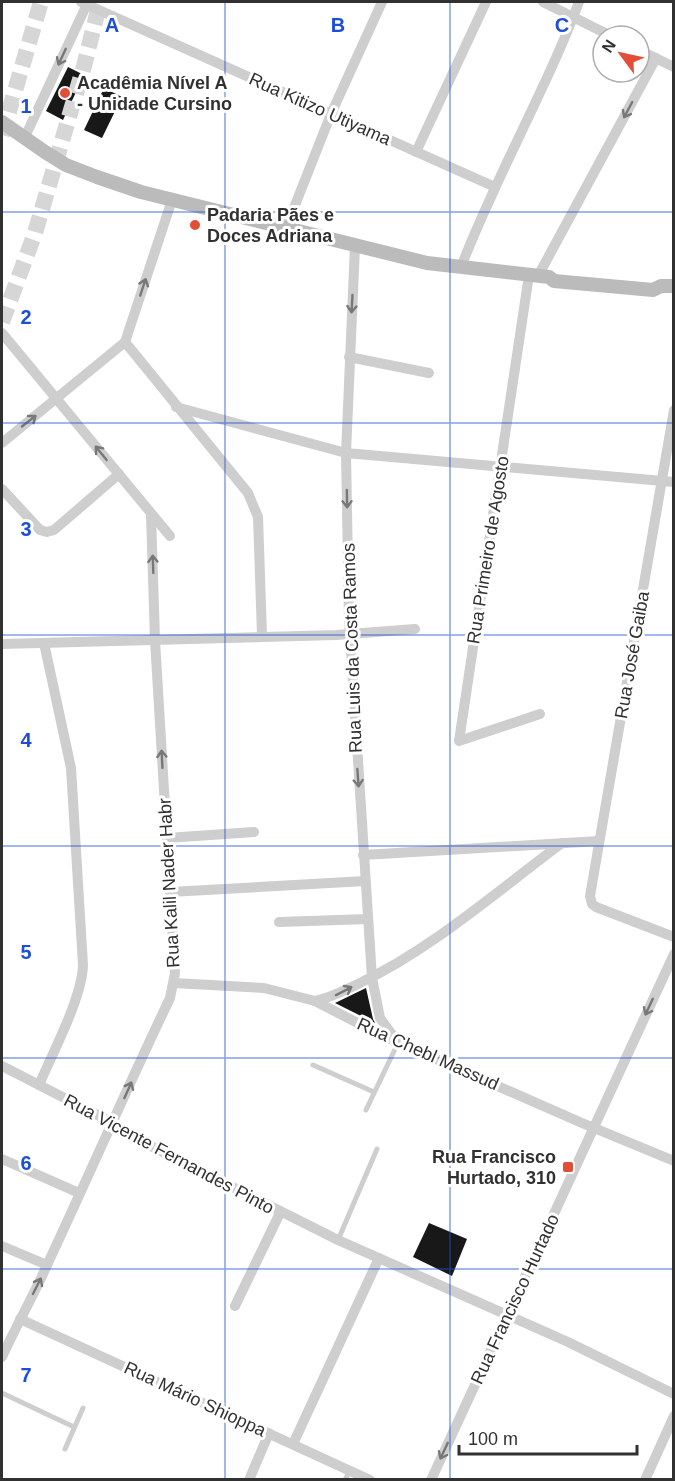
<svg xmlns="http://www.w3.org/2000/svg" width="675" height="1481" font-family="Helvetica,sans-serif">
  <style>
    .building { fill: #181818 }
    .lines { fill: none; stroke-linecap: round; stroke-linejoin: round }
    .trunk-tunnel { stroke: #d6d6d6; stroke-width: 16; stroke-dasharray: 16 8; stroke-linecap: butt }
    .service { stroke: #cecece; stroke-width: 5 }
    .minor { stroke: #cecece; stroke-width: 10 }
    .secondary { stroke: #bbb; stroke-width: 14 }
    .oneway { stroke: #787878 }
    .grid { fill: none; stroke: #1d4ed8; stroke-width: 1.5; stroke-opacity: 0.55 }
    .poi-dot { fill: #e34e38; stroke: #fff; stroke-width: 2 }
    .labels { text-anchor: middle; stroke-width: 6; stroke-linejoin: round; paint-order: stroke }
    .poi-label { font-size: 18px; font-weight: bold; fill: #313131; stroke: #fff; text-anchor: start }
    .street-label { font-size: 18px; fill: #313131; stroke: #fff }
    .grid-label { font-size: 20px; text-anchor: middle; font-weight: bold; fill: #1d4ed8; stroke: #fff; stroke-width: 6; stroke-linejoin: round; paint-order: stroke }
  </style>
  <rect width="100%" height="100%" fill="#fff"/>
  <g class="building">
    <path d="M 68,67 L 84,75 L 63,120 L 46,111 Z"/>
    <path d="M 104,88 L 122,97 L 102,138 L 84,130 Z"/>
    <path d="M 366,988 L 373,1019 L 375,1023 L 335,1003 Z"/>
    <path d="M 429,1223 L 467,1239 L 452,1276 L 413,1257 Z"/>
  </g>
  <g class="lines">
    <g class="trunk-tunnel">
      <path d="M 2,135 L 41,2"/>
      <path d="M 2,322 L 35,233 L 84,66 L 100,2"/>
    </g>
    <g class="service">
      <path d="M 313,1065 L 374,1092"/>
      <path d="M 366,1110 L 398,1043"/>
      <path d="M 338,1240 L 377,1149"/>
      <path d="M 2,1393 L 74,1427"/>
      <path d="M 65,1449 L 83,1408"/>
      <path d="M 345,1480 L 350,1470"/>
    </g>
    <g class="minor">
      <path d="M 81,2 L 495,187"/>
      <path d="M 543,2 L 611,36"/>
      <path d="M 639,50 L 674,67"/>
      <path d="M 24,139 L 88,2"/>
      <path d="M 416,152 L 486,2"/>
      <path d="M 286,228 L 331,114 L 382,2"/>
      <path d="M 355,246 L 346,453 L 349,620 L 372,978 L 380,1018 L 398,1043"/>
      <path d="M 461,267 C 496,176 545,92 579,2"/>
      <path d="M 529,275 L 459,741 L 540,714"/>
      <path d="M 538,276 L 656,58"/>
      <path d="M 2,333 L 170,536"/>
      <path d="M 125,342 L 248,493 L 258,517 L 262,635"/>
      <path d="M 349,357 L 429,373"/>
      <path d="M 176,407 L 346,453 L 674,482"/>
      <path d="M 674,410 L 590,896 L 592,904 L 596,907 L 674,937"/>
      <path d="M 2,443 L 125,342 L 172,200"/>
      <path d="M 2,489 L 40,530 L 47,532 L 54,530 L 119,474"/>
      <path d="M 2,644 L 336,635 L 415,629"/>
      <path d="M 167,838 L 254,832"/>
      <path d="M 363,855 L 599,841"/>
      <path d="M 170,892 L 365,881"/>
      <path d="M 279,922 L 368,919"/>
      <path d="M 174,983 L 264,988 L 315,1001 L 379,1034 L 582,1123 L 674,1161"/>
      <path d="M 315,1001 C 331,998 343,991 358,984 C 432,949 496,892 562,843"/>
      <path d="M 2,1066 L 113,1123 L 127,1134 L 338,1240 L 568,1342 L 674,1394"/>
      <path d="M 39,1085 C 53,1052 82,998 83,965 L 71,768 L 44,643"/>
      <path d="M 2,1159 L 79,1193"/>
      <path d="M 2,1246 L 47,1265"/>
      <path d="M 235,1306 L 280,1213"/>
      <path d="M 20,1319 L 370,1480"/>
      <path d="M 2,1357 C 16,1326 34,1295 48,1263 C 89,1175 128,1086 170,998 L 175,973 L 155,640 L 151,515"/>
      <path d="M 293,1444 L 379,1258"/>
      <path d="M 249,1480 L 269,1433"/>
      <path d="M 431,1480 L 674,954"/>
      <path d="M 645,1480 L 674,1416"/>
    </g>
    <path class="secondary" d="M 2,122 L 45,152 L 66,165 L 97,177 L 141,192 L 427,263 L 549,277 L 554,281 L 653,290 L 661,286 L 674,286"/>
  </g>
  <defs><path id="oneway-shaft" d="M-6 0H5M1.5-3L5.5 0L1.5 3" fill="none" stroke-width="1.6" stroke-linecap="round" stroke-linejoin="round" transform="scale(1.5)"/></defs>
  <g class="oneway">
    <use href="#oneway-shaft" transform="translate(62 57) rotate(115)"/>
    <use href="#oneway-shaft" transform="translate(628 110) rotate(118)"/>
    <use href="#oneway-shaft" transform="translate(143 287) rotate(-72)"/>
    <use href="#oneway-shaft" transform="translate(352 304) rotate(93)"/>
    <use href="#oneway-shaft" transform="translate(29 421) rotate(-38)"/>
    <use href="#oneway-shaft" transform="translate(101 453) rotate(-129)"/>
    <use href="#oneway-shaft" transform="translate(347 499) rotate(89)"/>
    <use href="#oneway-shaft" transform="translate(153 564) rotate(-92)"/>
    <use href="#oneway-shaft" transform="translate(162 759) rotate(-93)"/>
    <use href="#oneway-shaft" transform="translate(358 778) rotate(86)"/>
    <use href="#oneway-shaft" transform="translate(344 991) rotate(-27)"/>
    <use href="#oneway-shaft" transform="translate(649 1007) rotate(115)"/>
    <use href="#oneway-shaft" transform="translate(128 1090) rotate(-66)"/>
    <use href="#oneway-shaft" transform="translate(37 1286) rotate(-63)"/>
    <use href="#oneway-shaft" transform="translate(444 1451) rotate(115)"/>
  </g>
  <path class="grid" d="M 225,2 L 225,1480M 450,2 L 450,1480M 2,212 L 674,212M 2,423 L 674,423M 2,635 L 674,635M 2,846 L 674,846M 2,1058 L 674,1058M 2,1269 L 674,1269"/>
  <g class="poi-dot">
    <circle cx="65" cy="93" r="6"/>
    <circle cx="195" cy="225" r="6"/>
    <rect x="562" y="1161" width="12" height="12" rx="3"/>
  </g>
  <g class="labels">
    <g class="poi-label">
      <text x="77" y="89">Acadêmia Nível A<tspan x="77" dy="21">- Unidade Cursino</tspan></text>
      <text x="207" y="221">Padaria Pães e<tspan x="207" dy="21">Doces Adriana</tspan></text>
      <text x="556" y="1163" text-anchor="end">Rua Francisco<tspan x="556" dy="21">Hurtado, 310</tspan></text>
    </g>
    <g class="street-label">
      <text transform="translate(320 109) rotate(24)" y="6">Rua Kitizo Utiyama</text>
      <text transform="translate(488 550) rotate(-81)" y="6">Rua Primeiro de Agosto</text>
      <text transform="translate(352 648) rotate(-92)" y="6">Rua Luis da Costa Ramos</text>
      <text transform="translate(632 655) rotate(-80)" y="6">Rua José Gaiba</text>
      <text transform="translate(169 883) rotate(-93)" y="6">Rua Kalil Nader Habr</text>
      <text transform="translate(428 1054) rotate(24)" y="6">Rua Chebl Massud</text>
      <text transform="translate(169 1154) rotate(28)" y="6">Rua Vicente Fernandes Pinto</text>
      <text transform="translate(515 1299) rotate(-65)" y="6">Rua Francisco Hurtado</text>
      <text transform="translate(195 1399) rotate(25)" y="6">Rua Mário Shioppa</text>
    </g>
  </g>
  <g class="grid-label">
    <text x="112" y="32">A</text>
    <text x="338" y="32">B</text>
    <text x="562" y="32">C</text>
    <text x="26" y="113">1</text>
    <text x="26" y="324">2</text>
    <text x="26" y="536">3</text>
    <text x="26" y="747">4</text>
    <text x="26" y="959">5</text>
    <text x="26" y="1170">6</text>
    <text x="26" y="1382">7</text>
  </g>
  <rect width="675" height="1481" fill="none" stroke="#313131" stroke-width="6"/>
  <g transform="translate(621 54) rotate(303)"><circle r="28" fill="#ffffff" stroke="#adadad" stroke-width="1.5"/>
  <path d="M0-4.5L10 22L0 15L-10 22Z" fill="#e34e38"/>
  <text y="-9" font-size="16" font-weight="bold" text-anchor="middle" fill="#313131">N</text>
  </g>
  <path d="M459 1445v9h178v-9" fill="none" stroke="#313131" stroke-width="3"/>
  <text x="468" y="1445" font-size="18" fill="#313131" stroke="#ffffff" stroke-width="4.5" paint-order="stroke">100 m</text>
</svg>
